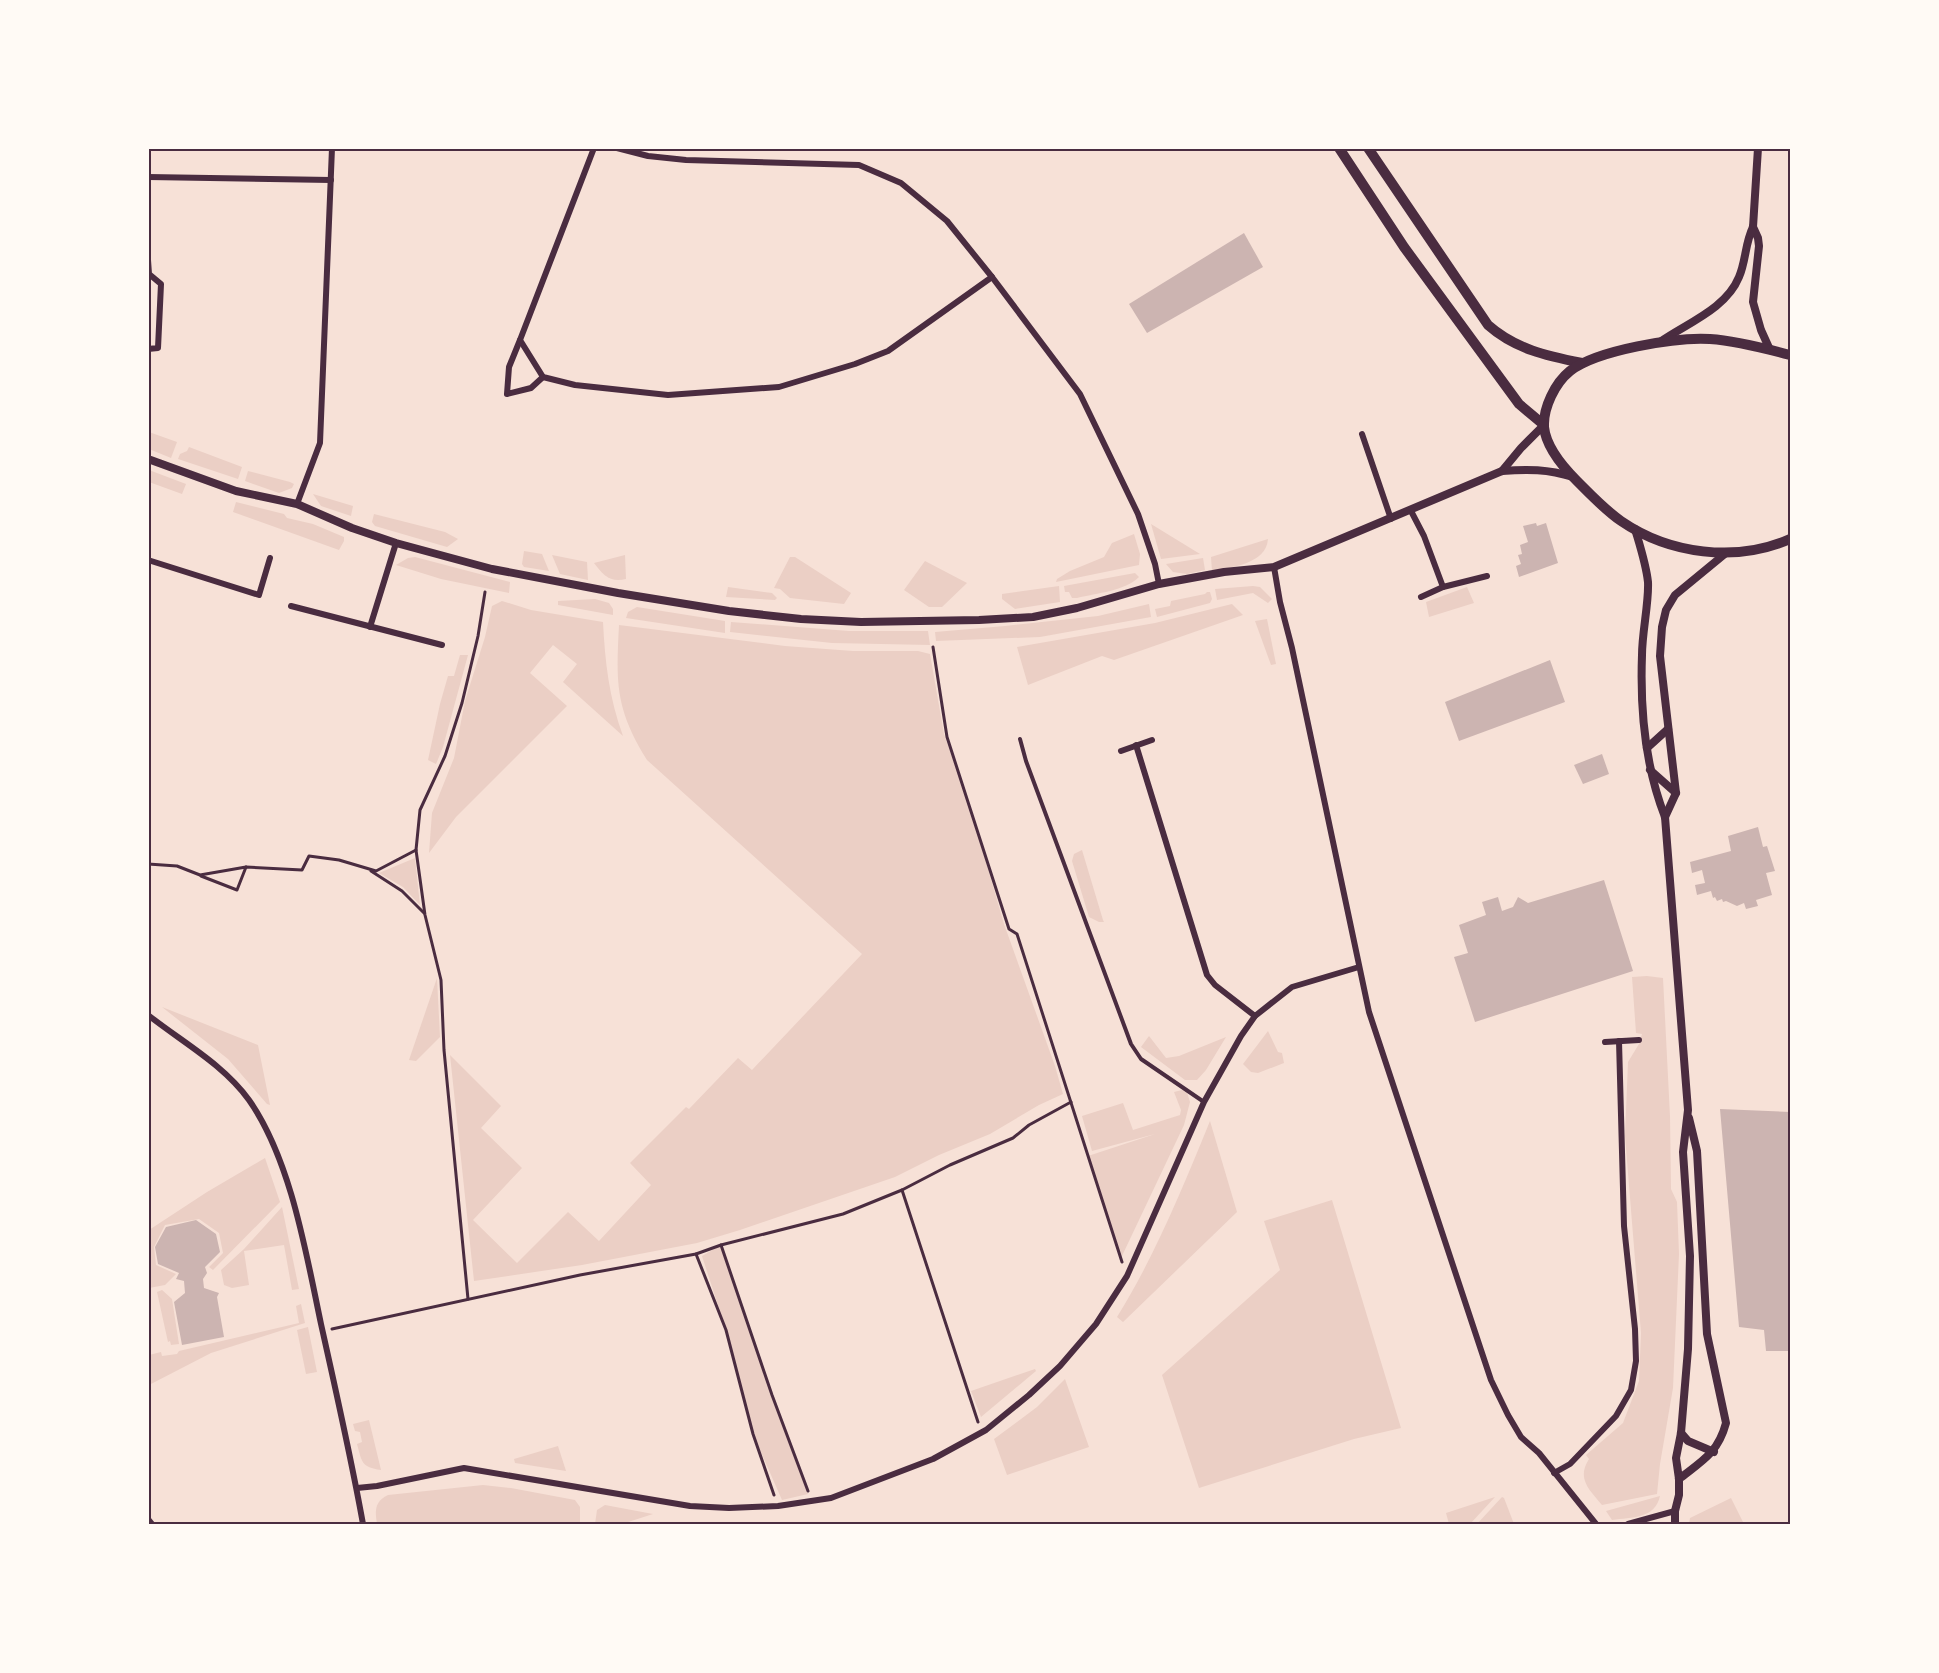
<svg xmlns="http://www.w3.org/2000/svg" width="1939" height="1673" font-family="Rubik,sans-serif">
  <style>
    .green { fill: #ebcfc5 }
    .building { fill: #ccb4b1 }
    .lines { fill: none; stroke-linecap: round; stroke-linejoin: round }
    .path { stroke: #4a2c40; stroke-width: 3 }
    .service { stroke: #4a2c40; stroke-width: 4 }
    .minor { stroke: #4a2c40; stroke-width: 6 }
    .tertiary { stroke: #4a2c40; stroke-width: 8 }
    .primary { stroke: #4a2c40; stroke-width: 10 }
    .neatline { fill: none; stroke: #4a2c40; stroke-width: 2 }
  </style>
  <rect width="100%" height="100%" fill="#f7e1d7"/>
  <g class="green">
    <path d="M 149,432 L 177,442 L 171,458 L 149,449 Z"/>
    <path d="M 189,447 L 242,467 L 238,479 L 178,459 L 180,454 L 187,451 Z"/>
    <path d="M 149,470 L 186,484 L 182,494 L 149,482 Z"/>
    <path d="M 248,471 L 290,482 L 294,484 L 292,488 L 279,493 L 245,481 Z"/>
    <path d="M 313,494 L 353,506 L 351,516 L 321,506 Z"/>
    <path d="M 236,502 L 284,514 L 287,518 L 313,524 L 344,537 L 344,541 L 339,550 L 233,512 Z"/>
    <path d="M 374,514 L 445,532 L 458,539 L 447,547 L 375,526 L 372,522 Z"/>
    <path d="M 1151,524 L 1200,554 L 1161,559 Z"/>
    <path d="M 1134,534 L 1140,554 L 1139,565 L 1056,582 L 1057,579 L 1070,571 L 1104,557 L 1112,543 Z"/>
    <path d="M 1268,539 C 1266,564 1232,567 1212,571 L 1211,557 Z"/>
    <path d="M 524,551 L 542,554 L 549,571 L 524,567 L 522,564 Z"/>
    <path d="M 552,555 L 587,562 L 588,580 L 560,574 Z"/>
    <path d="M 625,555 L 626,579 C 610,583 603,575 594,563 Z"/>
    <path d="M 415,557 L 510,582 L 509,593 L 441,579 L 396,565 L 408,558 Z"/>
    <path d="M 790,557 L 795,557 L 851,593 L 844,604 L 790,598 L 780,589 L 774,588 Z"/>
    <path d="M 1203,558 L 1205,570 L 1187,574 L 1173,572 L 1166,564 Z"/>
    <path d="M 925,561 L 967,583 L 942,607 L 929,607 L 904,590 Z"/>
    <path d="M 1135,573 L 1139,577 C 1125,591 1097,593 1077,598 L 1072,598 L 1069,592 L 1065,592 L 1064,586 Z"/>
    <path d="M 1059,586 L 1060,602 L 1015,609 L 1002,599 L 1002,594 Z"/>
    <path d="M 1253,586 L 1260,587 L 1272,599 L 1268,603 L 1253,593 L 1217,600 L 1215,589 Z"/>
    <path d="M 728,587 L 772,593 L 777,598 L 775,600 L 726,597 Z"/>
    <path d="M 1467,587 L 1474,603 L 1429,617 L 1426,602 Z"/>
    <path d="M 1207,592 L 1210,592 L 1212,599 L 1210,603 L 1157,617 L 1155,609 L 1170,606 L 1171,601 L 1205,594 Z"/>
    <path d="M 595,599 L 609,603 L 613,609 L 613,615 L 558,605 L 558,601 Z"/>
    <path d="M 502,601 L 531,610 L 603,622 C 605,662 609,698 623,736 L 563,682 L 577,664 L 553,645 L 530,673 L 567,706 L 456,817 L 429,853 L 432,813 L 454,758 L 465,701 L 485,637 L 492,606 Z"/>
    <path d="M 1149,604 L 1151,617 L 1040,637 L 936,641 L 935,632 L 1005,626 L 1098,616 Z"/>
    <path d="M 1232,604 L 1243,615 L 1114,660 L 1102,656 L 1028,685 L 1017,647 L 1155,623 Z"/>
    <path d="M 637,607 L 725,621 L 725,633 L 626,618 L 628,612 Z"/>
    <path d="M 1267,619 L 1276,664 L 1271,665 L 1255,621 Z"/>
    <path d="M 731,622 L 849,631 L 928,631 L 930,645 L 832,643 L 730,632 Z"/>
    <path d="M 619,625 L 785,646 L 853,651 L 918,651 L 930,654 L 944,734 L 972,814 L 1004,924 L 1055,1066 L 1063,1094 L 1039,1105 L 990,1134 L 939,1155 L 895,1177 L 740,1230 L 697,1243 L 582,1265 L 474,1281 L 450,1055 L 501,1106 L 481,1128 L 522,1168 L 473,1220 L 517,1263 L 568,1212 L 599,1241 L 651,1185 L 630,1163 L 686,1107 L 689,1109 L 738,1058 L 752,1070 L 862,954 L 647,760 C 615,708 616,683 619,625 Z"/>
    <path d="M 460,655 L 468,655 L 443,747 L 436,764 L 428,760 L 440,704 L 448,676 L 454,676 Z"/>
    <path d="M 1082,850 L 1103,920 L 1104,922 L 1099,922 L 1089,917 L 1072,861 L 1074,854 Z"/>
    <path d="M 415,858 L 420,905 L 403,887 L 379,873 Z"/>
    <path d="M 1647,976 L 1663,978 L 1670,1116 L 1671,1189 L 1677,1202 L 1679,1254 L 1673,1388 L 1660,1464 L 1657,1494 L 1602,1505 C 1590,1490 1576,1479 1589,1459 L 1586,1455 L 1623,1423 L 1639,1381 L 1641,1333 L 1625,1136 L 1628,1062 L 1639,1044 L 1642,1034 L 1636,1033 L 1632,977 Z"/>
    <path d="M 437,978 L 440,1037 L 416,1061 L 409,1060 Z"/>
    <path d="M 162,1007 L 258,1045 L 270,1105 L 267,1104 L 228,1059 Z"/>
    <path d="M 1268,1031 L 1278,1052 L 1282,1053 L 1284,1063 L 1258,1073 L 1251,1072 L 1243,1064 Z"/>
    <path d="M 1149,1036 L 1166,1058 L 1179,1056 L 1226,1037 L 1206,1070 L 1197,1080 L 1185,1080 L 1141,1047 Z"/>
    <path d="M 1186,1089 L 1190,1102 L 1184,1125 L 1121,1258 L 1088,1156 L 1155,1134 L 1092,1151 L 1082,1116 L 1123,1103 L 1133,1130 L 1180,1115 L 1181,1110 L 1174,1092 Z"/>
    <path d="M 1210,1121 L 1237,1212 L 1123,1322 L 1117,1317 C 1155,1256 1183,1187 1210,1121 Z"/>
    <path d="M 265,1158 L 280,1202 L 213,1270 L 209,1267 L 223,1253 L 219,1233 L 199,1219 L 165,1225 L 154,1247 L 156,1265 L 176,1274 L 165,1285 L 149,1288 L 149,1230 L 207,1192 Z"/>
    <path d="M 1332,1200 L 1401,1428 L 1354,1439 L 1199,1488 L 1162,1375 L 1280,1270 L 1264,1221 Z"/>
    <path d="M 282,1207 L 299,1289 L 292,1290 L 284,1245 L 244,1251 L 249,1285 L 232,1288 L 224,1285 L 221,1270 L 244,1249 Z"/>
    <path d="M 721,1245 L 808,1494 L 782,1500 L 753,1434 L 726,1330 L 702,1256 Z"/>
    <path d="M 162,1290 L 172,1299 L 179,1344 L 171,1345 L 170,1341 L 168,1342 L 157,1292 Z"/>
    <path d="M 301,1304 L 305,1323 L 211,1353 L 149,1385 L 149,1355 L 161,1352 L 162,1356 L 177,1354 L 179,1351 L 299,1323 L 296,1306 Z"/>
    <path d="M 308,1327 L 317,1372 L 306,1374 L 297,1330 Z"/>
    <path d="M 1035,1369 L 1036,1371 L 981,1417 L 971,1391 Z"/>
    <path d="M 1065,1379 L 1089,1447 L 1007,1475 L 994,1439 L 1037,1407 Z"/>
    <path d="M 369,1420 L 381,1470 C 361,1467 362,1462 357,1444 L 362,1442 L 360,1432 L 355,1431 L 353,1424 Z"/>
    <path d="M 558,1446 L 566,1471 L 515,1463 L 514,1459 Z"/>
    <path d="M 483,1485 L 511,1488 L 575,1500 L 580,1507 L 580,1524 L 377,1524 C 375,1511 374,1502 388,1495 Z"/>
    <path d="M 1660,1496 C 1655,1519 1632,1517 1612,1520 L 1606,1511 Z"/>
    <path d="M 1495,1497 L 1470,1524 L 1449,1524 L 1446,1513 Z"/>
    <path d="M 1502,1497 L 1504,1498 L 1514,1524 L 1477,1524 Z"/>
    <path d="M 1731,1498 L 1744,1524 L 1689,1524 L 1690,1518 Z"/>
    <path d="M 605,1505 L 653,1514 L 622,1524 L 595,1524 L 597,1510 Z"/>
  </g>
  <g class="building">
    <path d="M 1244,233 L 1263,267 L 1147,333 L 1129,304 Z"/>
    <path d="M 1536,523 L 1537,526 L 1546,523 L 1558,563 L 1519,577 L 1516,566 L 1521,564 L 1518,555 L 1522,554 L 1520,545 L 1528,542 L 1523,526 Z"/>
    <path d="M 1550,660 L 1565,702 L 1459,741 L 1445,702 Z"/>
    <path d="M 1602,754 L 1609,774 L 1583,784 L 1574,765 Z"/>
    <path d="M 1758,827 L 1763,847 L 1767,846 L 1775,871 L 1766,873 L 1772,895 L 1756,900 L 1758,906 L 1746,909 L 1744,903 L 1737,906 L 1726,901 L 1723,902 L 1722,899 L 1717,901 L 1715,897 L 1713,898 L 1711,891 L 1697,895 L 1695,885 L 1705,883 L 1702,870 L 1692,873 L 1690,862 L 1731,851 L 1728,836 Z"/>
    <path d="M 1604,880 L 1633,971 L 1475,1022 L 1454,957 L 1468,953 L 1459,925 L 1486,915 L 1482,902 L 1498,897 L 1502,911 L 1513,907 L 1518,897 L 1528,903 Z"/>
    <path d="M 1720,1109 L 1790,1112 L 1790,1351 L 1766,1351 L 1764,1330 L 1739,1327 Z"/>
    <path d="M 196,1220 L 216,1234 L 220,1252 L 205,1267 L 207,1273 L 203,1279 L 204,1288 L 219,1293 L 217,1297 L 224,1337 L 182,1345 L 174,1302 L 185,1293 L 184,1281 L 176,1279 L 179,1273 L 158,1264 L 155,1247 L 166,1227 Z"/>
  </g>
  <g class="lines">
    <g class="path">
      <path d="M 933,647 L 947,737 L 1009,929 L 1017,934 L 1122,1262"/>
      <path d="M 148,864 L 177,866 L 200,875 L 246,867 L 302,870 L 309,856 L 339,860 L 376,871 L 416,850"/>
      <path d="M 371,871 L 402,891 L 424,913"/>
      <path d="M 201,876 L 237,890 L 246,867"/>
      <path d="M 902,1190 L 978,1422"/>
      <path d="M 721,1245 L 772,1395 L 808,1491"/>
      <path d="M 696,1254 L 726,1330 L 753,1434 L 774,1495"/>
      <path d="M 468,1299 L 444,1050 L 441,980 L 425,915 L 416,850 L 420,810 L 445,756 L 462,703 L 478,636 L 485,592"/>
      <path d="M 332,1329 L 580,1275 L 696,1254 L 721,1245 L 843,1214 L 902,1190 L 950,1165 L 1013,1138 L 1029,1125 L 1071,1102"/>
    </g>
    <path class="service" d="M 1020,739 L 1026,761 L 1131,1044 L 1141,1059 L 1204,1102"/>
    <g class="minor">
      <path d="M 594,148 L 520,340 L 543,377 L 575,385 L 668,395 L 779,387 L 855,364 L 888,351 L 992,277"/>
      <path d="M 617,148 L 648,156 L 686,160 L 859,165 L 901,183 L 947,221 L 992,277 L 1080,394 L 1138,514 L 1155,564 L 1159,584"/>
      <path d="M 148,177 L 331,180"/>
      <path d="M 148,260 L 149,274 L 161,284 L 158,348 L 148,349"/>
      <path d="M 520,340 L 509,367 L 507,394 L 531,388 L 543,377"/>
      <path d="M 1362,434 L 1391,519"/>
      <path d="M 297,504 L 320,443 L 332,148"/>
      <path d="M 1411,511 L 1424,536 L 1443,587"/>
      <path d="M 148,560 L 259,595 L 270,558"/>
      <path d="M 1274,567 L 1280,602 L 1292,648 L 1369,1012 L 1481,1350 L 1491,1380 L 1508,1415 L 1521,1437 L 1539,1453 L 1596,1524"/>
      <path d="M 1421,597 L 1443,587 L 1487,576"/>
      <path d="M 291,606 L 442,645"/>
      <path d="M 370,627 L 396,543"/>
      <path d="M 1136,745 L 1207,975 L 1215,985 L 1255,1016"/>
      <path d="M 1121,751 L 1152,740"/>
      <path d="M 148,1015 C 182,1042 223,1064 249,1100 C 291,1160 306,1253 321,1324 C 336,1391 351,1457 363,1524"/>
      <path d="M 1605,1042 L 1639,1040"/>
      <path d="M 1554,1473 L 1570,1464 L 1616,1416 L 1631,1390 L 1636,1361 L 1635,1329 L 1624,1226 L 1619,1041"/>
      <path d="M 357,1488 L 377,1486 L 464,1468 L 690,1506 L 729,1508 L 778,1506 L 831,1498 L 933,1459 L 986,1430 L 1029,1395 L 1060,1366 L 1096,1324 L 1127,1276 L 1204,1102 L 1241,1036 L 1255,1016 L 1292,987 L 1359,967"/>
      <path d="M 148,1519 L 152,1524"/>
      <path d="M 1628,1524 L 1675,1511"/>
    </g>
    <g class="tertiary">
      <path d="M 1753,227 L 1758,238 L 1759,246 L 1753,302 L 1761,330 L 1770,350"/>
      <path d="M 1660,342 C 1687,323 1726,309 1739,277 C 1746,261 1745,243 1753,227 L 1758,148"/>
      <path d="M 148,459 L 236,491 L 297,504 L 352,528 L 396,543 L 492,569 L 618,593 L 729,611 L 801,619 L 861,622 L 979,620 L 1033,617 L 1077,608 L 1159,584 L 1224,572 L 1274,567 L 1502,471 C 1527,469 1548,469 1573,477"/>
      <path d="M 1502,471 L 1521,448 L 1544,425"/>
      <path d="M 1635,529 C 1640,546 1646,564 1648,582 C 1649,603 1642,632 1642,655 C 1640,709 1645,766 1665,817 L 1688,1110 L 1683,1152 L 1690,1256 L 1688,1349 L 1681,1433 L 1676,1458 L 1679,1479 L 1679,1495 L 1675,1511 L 1675,1524"/>
      <path d="M 1647,748 L 1668,729"/>
      <path d="M 1650,770 L 1676,793"/>
      <path d="M 1665,817 L 1676,793 L 1660,656 L 1662,627 L 1666,610 L 1675,595 L 1726,553"/>
      <path d="M 1681,1433 L 1688,1441 L 1714,1452"/>
      <path d="M 1679,1479 C 1702,1461 1718,1453 1726,1423 L 1707,1334 L 1697,1151 L 1689,1118"/>
    </g>
    <g class="primary">
      <path d="M 1339,148 L 1404,247 L 1519,404 L 1544,425"/>
      <path d="M 1368,148 L 1488,325 C 1515,349 1547,356 1582,363"/>
      <path d="M 1790,355 C 1764,348 1737,341 1710,339 C 1676,337 1597,350 1570,371 C 1555,383 1543,408 1544,427 C 1546,447 1564,468 1577,481 C 1591,495 1605,510 1621,521 C 1669,554 1736,563 1790,539"/>
    </g>
  </g>
  <rect width="1939" height="1673" fill="none" stroke="#fffaf5" stroke-width="300"/>
  <rect x="150" y="150" width="1639" height="1373" class="neatline"/>
</svg>
